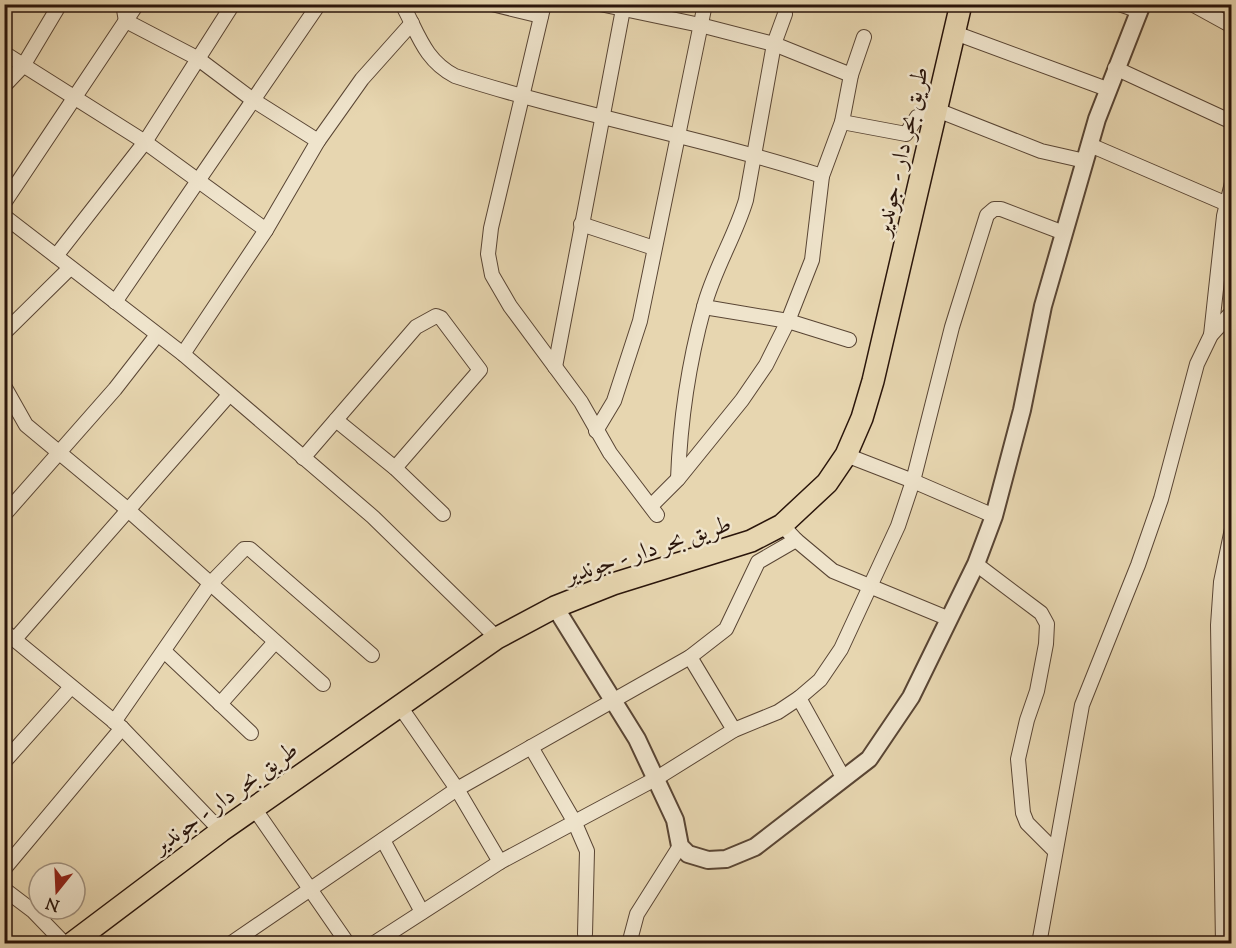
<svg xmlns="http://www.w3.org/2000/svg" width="1236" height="948" font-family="'Sorts Mill Goudy',Amiri,serif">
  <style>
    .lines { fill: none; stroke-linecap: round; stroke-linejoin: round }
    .minor-casing { stroke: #594534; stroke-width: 16 }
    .tertiary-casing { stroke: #594534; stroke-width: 20 }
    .trunk-casing { stroke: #2a150b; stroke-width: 24 }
    .minor { stroke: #efe4cc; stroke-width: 14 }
    .tertiary { stroke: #efe4cc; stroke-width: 16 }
    .trunk { stroke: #e7d6b0; stroke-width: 21 }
    .labels { text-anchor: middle; stroke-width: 5; stroke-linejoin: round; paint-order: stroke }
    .street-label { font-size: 24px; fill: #2a150b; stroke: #efe4cc }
  </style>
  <rect width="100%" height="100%" fill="#e7d6b0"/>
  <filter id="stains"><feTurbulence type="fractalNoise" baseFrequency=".00333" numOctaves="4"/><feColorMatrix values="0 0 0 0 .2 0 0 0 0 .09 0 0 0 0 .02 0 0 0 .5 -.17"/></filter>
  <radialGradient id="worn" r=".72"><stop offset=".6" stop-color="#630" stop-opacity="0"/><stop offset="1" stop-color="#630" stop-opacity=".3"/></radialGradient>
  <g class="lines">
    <defs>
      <g id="minor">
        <path d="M 123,4 L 126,21 L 197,58 L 253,100 L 318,141"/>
        <path d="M 402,4 C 418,33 424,60 455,76 C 576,115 701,137 822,176"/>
        <path d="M 492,4 L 541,16"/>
        <path d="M 544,4 L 491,228 L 488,254 L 492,275 L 510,306 L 581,402 L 610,453 L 657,515"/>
        <path d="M 600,4 L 700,25 L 774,44 L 851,75"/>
        <path d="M 1119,4 L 1139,11"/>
        <path d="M 1192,4 L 1232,26"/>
        <path d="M 955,33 L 1107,89"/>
        <path d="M 4,53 L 145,142 L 266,230"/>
        <path d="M 1115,68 L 1232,122"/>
        <path d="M 4,86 L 23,66 L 60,4"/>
        <path d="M 937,110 L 1041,151 L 1085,161"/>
        <path d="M 842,122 L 906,134 L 917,117 L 934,121"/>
        <path d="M 1090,145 L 1227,204"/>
        <path d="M 4,203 L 137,4"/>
        <path d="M 4,216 L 183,354 L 373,517 L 497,638"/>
        <path d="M 581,224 L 654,248"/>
        <path d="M 56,256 L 145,142 L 233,4"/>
        <path d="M 115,302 L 319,4"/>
        <path d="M 704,307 L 788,321 L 849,340"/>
        <path d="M 4,333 L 70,268"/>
        <path d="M 1211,335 L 1224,216 L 1232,183"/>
        <path d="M 183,354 L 266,230 L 318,141 L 362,79 L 412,23"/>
        <path d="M 555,367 L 624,4"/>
        <path d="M 4,386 L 26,425 L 127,509 L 323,684"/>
        <path d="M 336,420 L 395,468 L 443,514"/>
        <path d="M 596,431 L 614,401 L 640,321 L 705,4"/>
        <path d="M 846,455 L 913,481 L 994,516"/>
        <path d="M 303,458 L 416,327 L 436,316 L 441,318 L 480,370 L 395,468"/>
        <path d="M 678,479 C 680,423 689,362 704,307 C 714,269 735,237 746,200 L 774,44 L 785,14"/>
        <path d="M 651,506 L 678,479 L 742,400 L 766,365 L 788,321 L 812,260 L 822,176 L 842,122 L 851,75 L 864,37"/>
        <path d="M 4,515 L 115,389 L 157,335"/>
        <path d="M 796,540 L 833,571 L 947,618"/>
        <path d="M 976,564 L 1041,613 L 1047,624 L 1046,644 L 1037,691 L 1027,720 L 1018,759 L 1023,813 L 1027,823 L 1055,851"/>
        <path d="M 4,631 L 122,728 L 221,831"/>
        <path d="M 15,639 L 229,395"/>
        <path d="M 164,651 L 251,733"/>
        <path d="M 690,657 L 734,730"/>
        <path d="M 799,698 L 820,680 L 841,649 L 898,526 L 913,481 L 952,327 L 987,215 L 994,209 L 1001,209 L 1064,233"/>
        <path d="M 220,704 L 275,642"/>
        <path d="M 399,705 L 457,789 L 500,862"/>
        <path d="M 114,722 L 209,585 L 244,549 L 250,549 L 372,655"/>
        <path d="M 531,747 L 574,821 L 587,851 L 585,934"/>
        <path d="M 4,762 L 71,687"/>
        <path d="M 254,808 L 348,944"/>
        <path d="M 383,840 L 422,912"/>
        <path d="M 4,869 L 122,728"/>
        <path d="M 4,889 L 33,911 L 65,944"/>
        <path d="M 230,944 L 457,789 L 690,657 L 726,629 L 758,562 L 796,540 L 782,525"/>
        <path d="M 373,944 L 500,862 L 657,778 L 734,730 L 778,712 L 799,698 L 844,779"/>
        <path d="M 629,944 L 637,914 L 680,846"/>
        <path d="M 1039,944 L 1082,705 L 1138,565 L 1161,499 L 1197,364 L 1211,335 L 1232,312"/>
        <path d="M 1223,944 L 1218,625 L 1221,582 L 1232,529"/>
      </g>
      <path id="tertiary" d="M 555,607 L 637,739 L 675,820 L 680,846 L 688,854 L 708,860 L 726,859 L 755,847 L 869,759 L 911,697 L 976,564 L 994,516 L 1022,410 L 1043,306 L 1097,119 L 1142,4"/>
      <path id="trunk" d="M 71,944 L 221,831 L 497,638 L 555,607 L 613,584 L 751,541 L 782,525 L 827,483 L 846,455 L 862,418 L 873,381 L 961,4"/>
    </defs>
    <use href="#minor" class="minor-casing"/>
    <use href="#tertiary" class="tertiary-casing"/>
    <use href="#trunk" class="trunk-casing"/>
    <use href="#minor" class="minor"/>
    <use href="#tertiary" class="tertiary"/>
    <use href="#trunk" class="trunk"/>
  </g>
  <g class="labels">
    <g class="street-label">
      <text transform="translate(901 151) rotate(-77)" y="8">طريق بحر دار - جوندير</text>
      <text transform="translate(648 549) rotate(-18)" y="8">طريق بحر دار - جوندير</text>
      <text transform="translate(225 797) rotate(-36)" y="8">طريق بحر دار - جوندير</text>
    </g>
  </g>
  <rect width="1236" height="948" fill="none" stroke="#e7d6b0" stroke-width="24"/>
  <rect x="6" y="6" width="1224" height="936" fill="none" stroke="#2a150b" stroke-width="3"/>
  <rect x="12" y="12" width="1212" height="924" fill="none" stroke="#2a150b" stroke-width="1.5"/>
  <g transform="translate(57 891) rotate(198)"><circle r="28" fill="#efe4cc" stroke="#a0917f" stroke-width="1.5"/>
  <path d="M0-4.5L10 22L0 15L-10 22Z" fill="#8f2418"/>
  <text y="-9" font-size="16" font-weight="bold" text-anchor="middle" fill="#2a150b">N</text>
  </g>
  <rect width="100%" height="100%" filter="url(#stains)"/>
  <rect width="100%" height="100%" fill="url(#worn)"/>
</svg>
